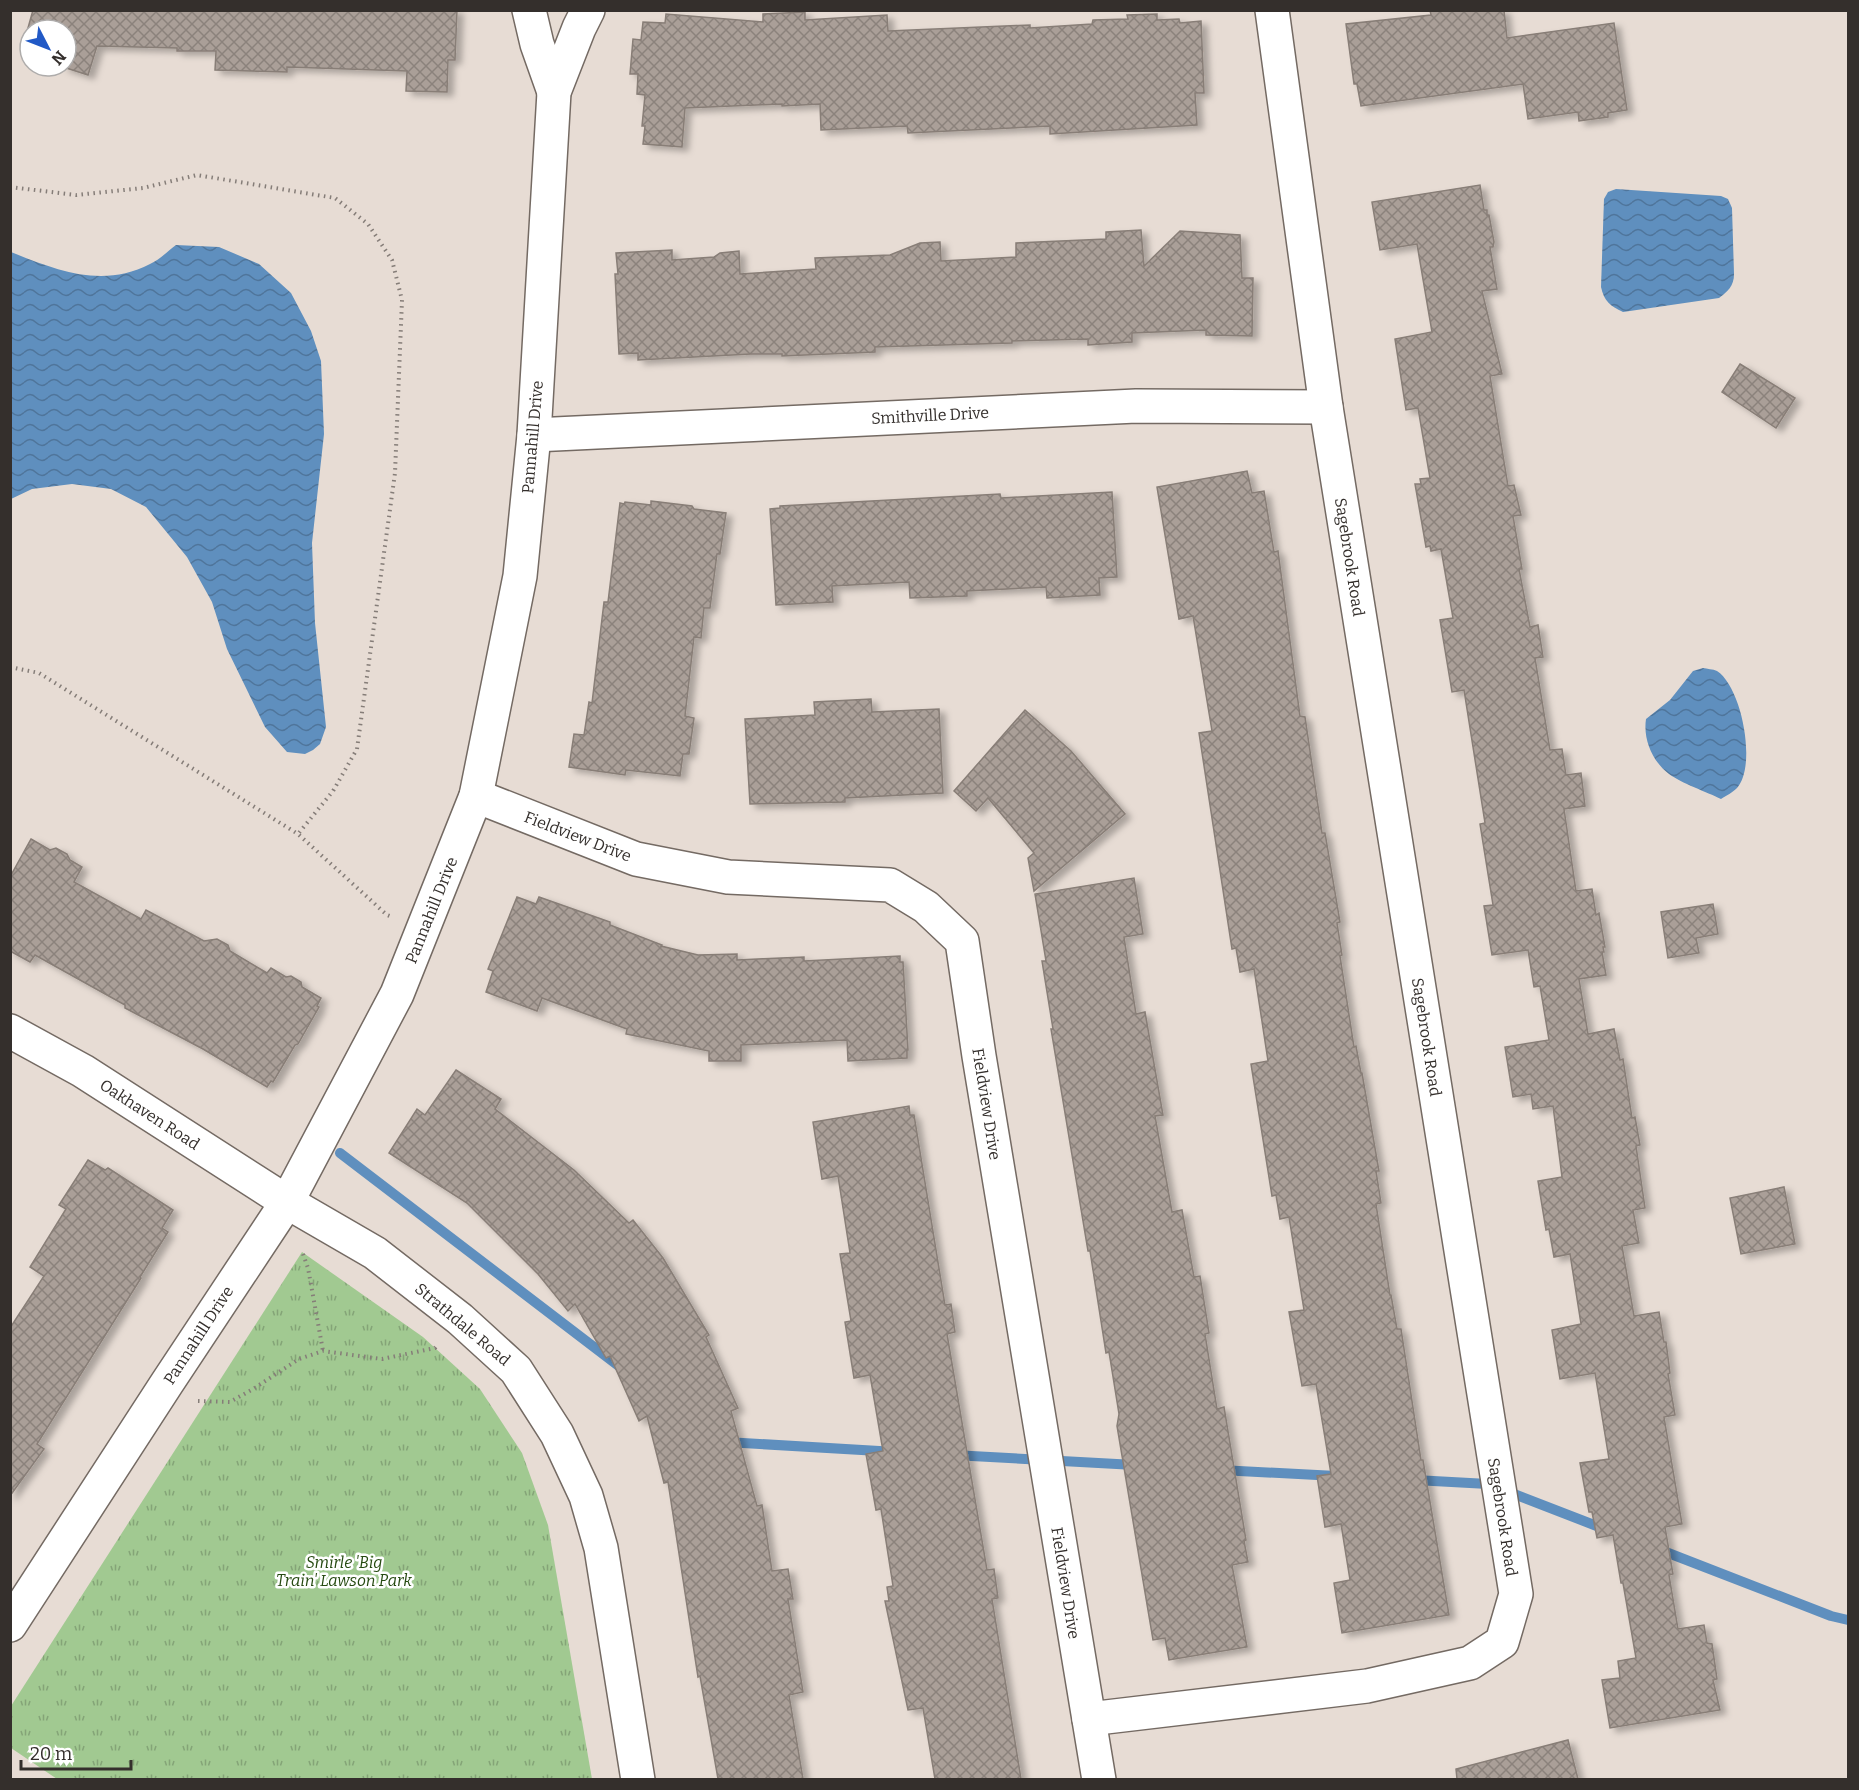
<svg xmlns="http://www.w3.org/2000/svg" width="1859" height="1790" font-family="Bitter,serif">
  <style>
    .grass { fill: url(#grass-tufts) }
    .water { fill: url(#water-waves) }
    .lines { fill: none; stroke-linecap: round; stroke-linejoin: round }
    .stream { stroke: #5f8fbe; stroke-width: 10 }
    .building { fill: url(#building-cross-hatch); stroke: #887e77; stroke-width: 1.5; filter: url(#shadow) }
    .minor-casing { stroke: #746a63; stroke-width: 36 }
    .path { stroke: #857d78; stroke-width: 4; stroke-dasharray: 1.5 4.5; stroke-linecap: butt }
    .minor { stroke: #fff; stroke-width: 33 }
    .labels { text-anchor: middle; stroke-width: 5; stroke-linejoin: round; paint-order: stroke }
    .street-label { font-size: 16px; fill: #342f2c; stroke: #fff }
    .park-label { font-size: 16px; font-style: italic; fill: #264a11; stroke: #fff }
  </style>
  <defs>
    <pattern id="grass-tufts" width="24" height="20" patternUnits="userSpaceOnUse" patternTransform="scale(1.5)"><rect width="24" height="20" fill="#a1c991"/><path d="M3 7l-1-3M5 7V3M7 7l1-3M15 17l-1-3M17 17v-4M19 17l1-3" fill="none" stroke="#84a477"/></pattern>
    <pattern id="water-waves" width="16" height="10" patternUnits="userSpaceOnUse" patternTransform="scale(1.5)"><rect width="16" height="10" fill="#5f8fbe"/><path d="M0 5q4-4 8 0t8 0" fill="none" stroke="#4f759b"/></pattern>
    <pattern id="building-cross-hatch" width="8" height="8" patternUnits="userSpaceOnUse" patternTransform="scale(1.5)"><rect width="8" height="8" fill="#aa9f98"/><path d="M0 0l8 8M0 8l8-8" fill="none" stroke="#8b827c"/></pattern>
    <filter id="shadow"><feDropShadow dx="6" dy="4" stdDeviation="3" flood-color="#0004"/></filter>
  </defs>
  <rect width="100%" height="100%" fill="#e7dcd4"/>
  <path class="grass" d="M 302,1252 L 423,1337 L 480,1389 L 522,1453 L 548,1525 L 592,1779 L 57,1779 L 11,1748 L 11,1706 Z"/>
  <g class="water">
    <path d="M 1616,189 L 1721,196 L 1728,199 L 1732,208 L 1734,274 C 1734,286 1728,291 1719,298 L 1623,312 C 1610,306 1604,301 1601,287 L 1604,199 L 1608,192 Z"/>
    <path d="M 176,245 L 219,247 L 259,264 L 291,293 L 311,331 L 321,361 L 324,434 L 312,543 L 315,623 L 326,727 L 320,744 L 313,750 L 305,754 L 287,752 L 265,727 L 227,649 L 212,602 L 187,557 L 146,507 L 111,489 L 72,484 L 32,489 L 11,499 L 11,252 C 56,270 102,289 150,264 C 159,260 168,251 176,245 Z"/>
    <path d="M 1703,668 C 1707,669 1713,669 1717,671 C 1742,687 1757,766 1737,788 C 1733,792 1726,796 1721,799 C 1707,792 1681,783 1669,774 C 1652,761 1643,739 1646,719 L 1670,700 L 1693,671 Z"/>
  </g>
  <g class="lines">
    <g class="stream">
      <path d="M 340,1153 L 624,1370"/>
      <path d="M 726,1442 L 896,1452"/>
      <path d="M 953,1455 L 1135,1465"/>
      <path d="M 1220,1470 L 1336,1476"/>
      <path d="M 1415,1480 L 1488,1484 L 1607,1530"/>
      <path d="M 1658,1549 L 1831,1616 L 1848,1620"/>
    </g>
  </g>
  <g class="building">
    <path d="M 33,10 L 457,10 L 455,60 L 448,60 L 447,92 L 406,91 L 407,71 L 287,67 L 287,72 L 215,70 L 216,51 L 177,51 L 177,48 L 97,46 L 88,75 L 60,66 L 66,66 L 66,30 L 30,30 L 30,56 L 21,53 Z"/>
    <path d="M 1430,10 L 1504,10 L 1507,38 L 1614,23 L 1627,110 L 1608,113 L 1608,117 L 1579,121 L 1578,112 L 1528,119 L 1523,84 L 1361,106 L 1357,84 L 1354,84 L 1346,24 L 1431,15 Z"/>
    <path d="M 805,12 L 805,20 L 887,15 L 888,31 L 1030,25 L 1030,28 L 1092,24 L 1093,20 L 1128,19 L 1127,15 L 1157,14 L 1157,20 L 1179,19 L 1180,23 L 1201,21 L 1204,93 L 1195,93 L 1197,125 L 1050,134 L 1050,126 L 908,133 L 907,126 L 821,130 L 820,104 L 782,106 L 782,104 L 685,108 L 682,147 L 643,144 L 645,126 L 642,126 L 645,95 L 637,94 L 638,74 L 630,74 L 633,39 L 641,40 L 643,22 L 665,23 L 666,14 L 763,22 L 763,14 Z"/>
    <path d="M 1480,185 L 1484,210 L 1487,210 L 1487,215 L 1489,215 L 1494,242 L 1493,247 L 1490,247 L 1497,289 L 1482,291 L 1502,374 L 1490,376 L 1508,486 L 1514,485 L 1521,515 L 1513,516 L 1522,569 L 1519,569 L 1530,627 L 1538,625 L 1543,657 L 1535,658 L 1550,750 L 1562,749 L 1566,775 L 1581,773 L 1585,806 L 1564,809 L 1576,891 L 1592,889 L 1596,915 L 1599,913 L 1605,947 L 1603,947 L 1604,952 L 1602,952 L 1606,975 L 1579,979 L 1588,1034 L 1614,1029 L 1620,1060 L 1623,1059 L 1632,1118 L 1635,1117 L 1640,1145 L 1636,1146 L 1645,1208 L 1633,1210 L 1639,1243 L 1622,1246 L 1634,1316 L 1659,1312 L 1664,1342 L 1666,1342 L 1670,1373 L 1668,1374 L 1675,1415 L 1664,1417 L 1682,1524 L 1665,1527 L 1673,1574 L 1669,1575 L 1678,1629 L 1704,1625 L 1707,1643 L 1712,1644 L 1717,1679 L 1713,1680 L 1720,1710 L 1610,1728 L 1602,1680 L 1620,1678 L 1618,1661 L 1636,1658 L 1623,1583 L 1621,1583 L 1613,1535 L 1597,1538 L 1592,1512 L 1589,1512 L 1580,1463 L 1609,1459 L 1595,1373 L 1560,1379 L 1552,1330 L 1581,1324 L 1570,1254 L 1554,1257 L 1549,1229 L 1546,1230 L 1538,1181 L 1562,1177 L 1553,1106 L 1533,1109 L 1531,1094 L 1513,1097 L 1505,1047 L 1549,1040 L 1540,986 L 1534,987 L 1528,950 L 1492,955 L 1484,906 L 1493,905 L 1480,824 L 1485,823 L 1464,690 L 1452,692 L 1440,620 L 1453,618 L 1441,549 L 1431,551 L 1430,546 L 1426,547 L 1415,484 L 1421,484 L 1420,479 L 1430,478 L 1418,408 L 1406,410 L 1395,339 L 1432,332 L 1417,244 L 1380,250 L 1372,202 Z"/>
    <path d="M 1141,230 L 1144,266 L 1180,231 L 1240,235 L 1242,278 L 1253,278 L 1252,336 L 1206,335 L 1206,330 L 1132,333 L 1132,342 L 1088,345 L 1088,339 L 1012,341 L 1012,343 L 875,347 L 875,352 L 782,356 L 782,354 L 751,354 L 638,360 L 638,353 L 619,354 L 615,274 L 618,274 L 616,253 L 672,250 L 672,260 L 714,257 L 720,253 L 739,251 L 740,274 L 816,269 L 815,258 L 890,255 L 920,243 L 940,242 L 941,261 L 1016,257 L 1016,243 L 1106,239 L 1106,232 Z"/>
    <path d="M 1740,364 L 1795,398 L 1776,428 L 1722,392 Z"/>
    <path d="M 1247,471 L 1252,493 L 1264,491 L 1274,552 L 1278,551 L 1300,716 L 1305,717 L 1322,833 L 1325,833 L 1340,922 L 1337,923 L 1342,955 L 1340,956 L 1354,1047 L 1356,1046 L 1361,1073 L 1362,1073 L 1379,1171 L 1376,1171 L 1381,1203 L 1376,1204 L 1390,1295 L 1391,1295 L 1397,1329 L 1401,1329 L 1421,1460 L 1423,1460 L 1449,1615 L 1342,1633 L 1334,1583 L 1350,1580 L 1341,1524 L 1325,1527 L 1317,1476 L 1331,1474 L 1316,1384 L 1302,1386 L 1289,1312 L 1304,1310 L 1289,1217 L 1280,1219 L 1276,1195 L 1272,1196 L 1251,1064 L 1268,1061 L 1254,969 L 1240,972 L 1236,948 L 1232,949 L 1199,733 L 1212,731 L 1193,616 L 1179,619 L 1157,487 Z"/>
    <path d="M 1112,492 L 1117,577 L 1099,578 L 1100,595 L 1047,598 L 1046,587 L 967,591 L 967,596 L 910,598 L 909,582 L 832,586 L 833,602 L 776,605 L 770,509 L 780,508 L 780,506 L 1000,494 L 1001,498 Z"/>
    <path d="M 651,501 L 692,506 L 694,509 L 726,513 L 720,554 L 717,554 L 710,608 L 704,608 L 701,638 L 694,637 L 685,716 L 694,718 L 689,754 L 683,754 L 680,776 L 626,770 L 625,775 L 569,767 L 574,734 L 584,735 L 589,702 L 592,703 L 604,602 L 608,602 L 620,503 L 624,504 L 625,502 L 651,505 Z"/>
    <path d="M 871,699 L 872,712 L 939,709 L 943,793 L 845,798 L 845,802 L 750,804 L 745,719 L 815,715 L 814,702 Z"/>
    <path d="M 1025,710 L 1071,751 L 1125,814 L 1034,891 L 1028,858 L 1034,853 L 988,798 L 976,811 L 954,791 Z"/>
    <path d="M 31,839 L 50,850 L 56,848 L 67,854 L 70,860 L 82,867 L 74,882 L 141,919 L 146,910 L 204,941 L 217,939 L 228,945 L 230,951 L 267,973 L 271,968 L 286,977 L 291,976 L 301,982 L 302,987 L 321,998 L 317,1006 L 319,1007 L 298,1044 L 295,1045 L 273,1082 L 271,1081 L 267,1087 L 203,1049 L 125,1008 L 125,1005 L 35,955 L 30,962 L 10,951 L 10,877 Z"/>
    <path d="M 1134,878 L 1143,934 L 1124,937 L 1136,1014 L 1145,1012 L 1163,1115 L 1155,1116 L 1172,1212 L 1182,1210 L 1194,1277 L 1200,1276 L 1209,1333 L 1205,1334 L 1217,1409 L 1224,1407 L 1246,1540 L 1244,1541 L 1248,1562 L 1232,1565 L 1247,1647 L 1169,1660 L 1165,1638 L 1153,1640 L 1117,1426 L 1119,1414 L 1109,1352 L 1106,1353 L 1090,1251 L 1088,1251 L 1051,1029 L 1053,1029 L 1042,961 L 1046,961 L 1035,894 Z"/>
    <path d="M 517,897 L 536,904 L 539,897 L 610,922 L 610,925 L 662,945 L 661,946 L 698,955 L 737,954 L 737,960 L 804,957 L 804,961 L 900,956 L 900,962 L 903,962 L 908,1050 L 907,1050 L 907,1058 L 848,1061 L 847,1040 L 741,1045 L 741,1061 L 709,1061 L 709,1051 L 626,1034 L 627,1029 L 542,998 L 537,1011 L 486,992 L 493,971 L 488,969 Z"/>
    <path d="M 1713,904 L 1718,934 L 1696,938 L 1699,953 L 1668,958 L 1661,912 Z"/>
    <path d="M 456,1070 L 501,1099 L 495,1109 L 574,1170 L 629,1223 L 633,1220 L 663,1258 L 709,1335 L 706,1337 L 738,1408 L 731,1411 L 757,1506 L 762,1505 L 772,1571 L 788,1569 L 793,1599 L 788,1599 L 803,1692 L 789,1695 L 803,1779 L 718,1779 L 700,1676 L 698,1677 L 668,1482 L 664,1483 L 647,1416 L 639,1421 L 610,1356 L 606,1358 L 575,1304 L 568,1311 L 538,1274 L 467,1203 L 389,1153 L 417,1109 L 425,1115 Z"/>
    <path d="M 909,1106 L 910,1115 L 914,1115 L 945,1305 L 951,1304 L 955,1332 L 947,1334 L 987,1570 L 994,1569 L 998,1598 L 992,1599 L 1021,1779 L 935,1779 L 923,1708 L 908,1710 L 885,1601 L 889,1601 L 887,1587 L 893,1586 L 881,1509 L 876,1510 L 866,1454 L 883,1451 L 870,1375 L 854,1378 L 845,1322 L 851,1321 L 840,1254 L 850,1253 L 838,1176 L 822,1179 L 813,1122 Z"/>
    <path d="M 88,1160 L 105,1170 L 108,1168 L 173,1210 L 162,1228 L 168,1232 L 140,1277 L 141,1278 L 37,1444 L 44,1449 L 10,1496 L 10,1328 L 44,1276 L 30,1267 L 66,1209 L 59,1205 Z"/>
    <path d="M 1784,1187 L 1795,1244 L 1741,1254 L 1730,1198 Z"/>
    <path d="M 1568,1740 L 1578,1779 L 1457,1779 L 1456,1769 Z"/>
  </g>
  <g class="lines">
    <defs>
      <g id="minor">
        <path d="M 529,10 L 537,44 L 554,92"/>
        <path d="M 534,435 L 1136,406 L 1326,407"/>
        <path d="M 476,796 L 636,859 L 728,877 L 890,885 L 926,907 L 962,941 L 979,1056 L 1099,1780"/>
        <path d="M 10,1031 L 83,1071 L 287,1202 L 375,1253 L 460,1319 L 516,1370 L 557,1434 L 586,1496 L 601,1548 L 638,1780"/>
        <path d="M 10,1625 L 167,1383 L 287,1202 L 397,994 L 476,796 L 520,576 L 534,435 L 554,92 L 579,28 L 588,10"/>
        <path d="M 1089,1719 L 1367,1686 L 1470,1663 L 1502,1642 L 1516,1594 L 1326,407 L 1272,10"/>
      </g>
    </defs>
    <use href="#minor" class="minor-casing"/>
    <g class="path">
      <path d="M 10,187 L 76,195 L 143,188 L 197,175 L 335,198 L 368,224 L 392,260 L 402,300 L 395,473 L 357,749 L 333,791 L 298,834"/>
      <path d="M 10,667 L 39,673 L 298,834 L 387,915 L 392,917"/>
      <path d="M 303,1254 L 308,1268 L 323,1351"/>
      <path d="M 198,1401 L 230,1402 L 253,1389 L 299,1359 L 323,1351 L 382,1359 L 435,1348 L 438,1344"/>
    </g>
    <use href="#minor" class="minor"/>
  </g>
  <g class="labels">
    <g class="street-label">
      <text transform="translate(930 415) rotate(-3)" y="6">Smithville Drive</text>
      <text transform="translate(532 437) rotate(-85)" y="6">Pannahill Drive</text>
      <text transform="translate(1350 557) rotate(81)" y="6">Sagebrook Road</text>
      <text transform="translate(578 836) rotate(21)" y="6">Fieldview Drive</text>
      <text transform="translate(431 910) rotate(-68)" y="6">Pannahill Drive</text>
      <text transform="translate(1427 1037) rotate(81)" y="6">Sagebrook Road</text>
      <text transform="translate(987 1104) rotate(81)" y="6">Fieldview Drive</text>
      <text transform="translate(150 1114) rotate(33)" y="6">Oakhaven Road</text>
      <text transform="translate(463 1324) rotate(40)" y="6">Strathdale Road</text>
      <text transform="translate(198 1335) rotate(-57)" y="6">Pannahill Drive</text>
      <text transform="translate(1503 1517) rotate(81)" y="6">Sagebrook Road</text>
      <text transform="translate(1066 1583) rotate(81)" y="6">Fieldview Drive</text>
    </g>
    <g class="park-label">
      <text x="344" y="1568">Smirle 'Big<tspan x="344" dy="18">Train' Lawson Park</tspan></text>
    </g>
  </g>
  <rect width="1859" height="1790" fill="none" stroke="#342f2c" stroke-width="24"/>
  <g transform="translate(48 48) rotate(132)"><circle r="28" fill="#ffffff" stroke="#aeacab" stroke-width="1.5"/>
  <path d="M0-4.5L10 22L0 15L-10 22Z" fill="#2159c6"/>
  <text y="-9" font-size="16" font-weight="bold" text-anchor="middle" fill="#342f2c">N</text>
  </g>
  <path d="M21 1760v9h110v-9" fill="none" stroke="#342f2c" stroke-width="3"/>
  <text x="30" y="1760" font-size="18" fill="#342f2c" stroke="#ffffff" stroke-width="4.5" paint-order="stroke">20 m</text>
</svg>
